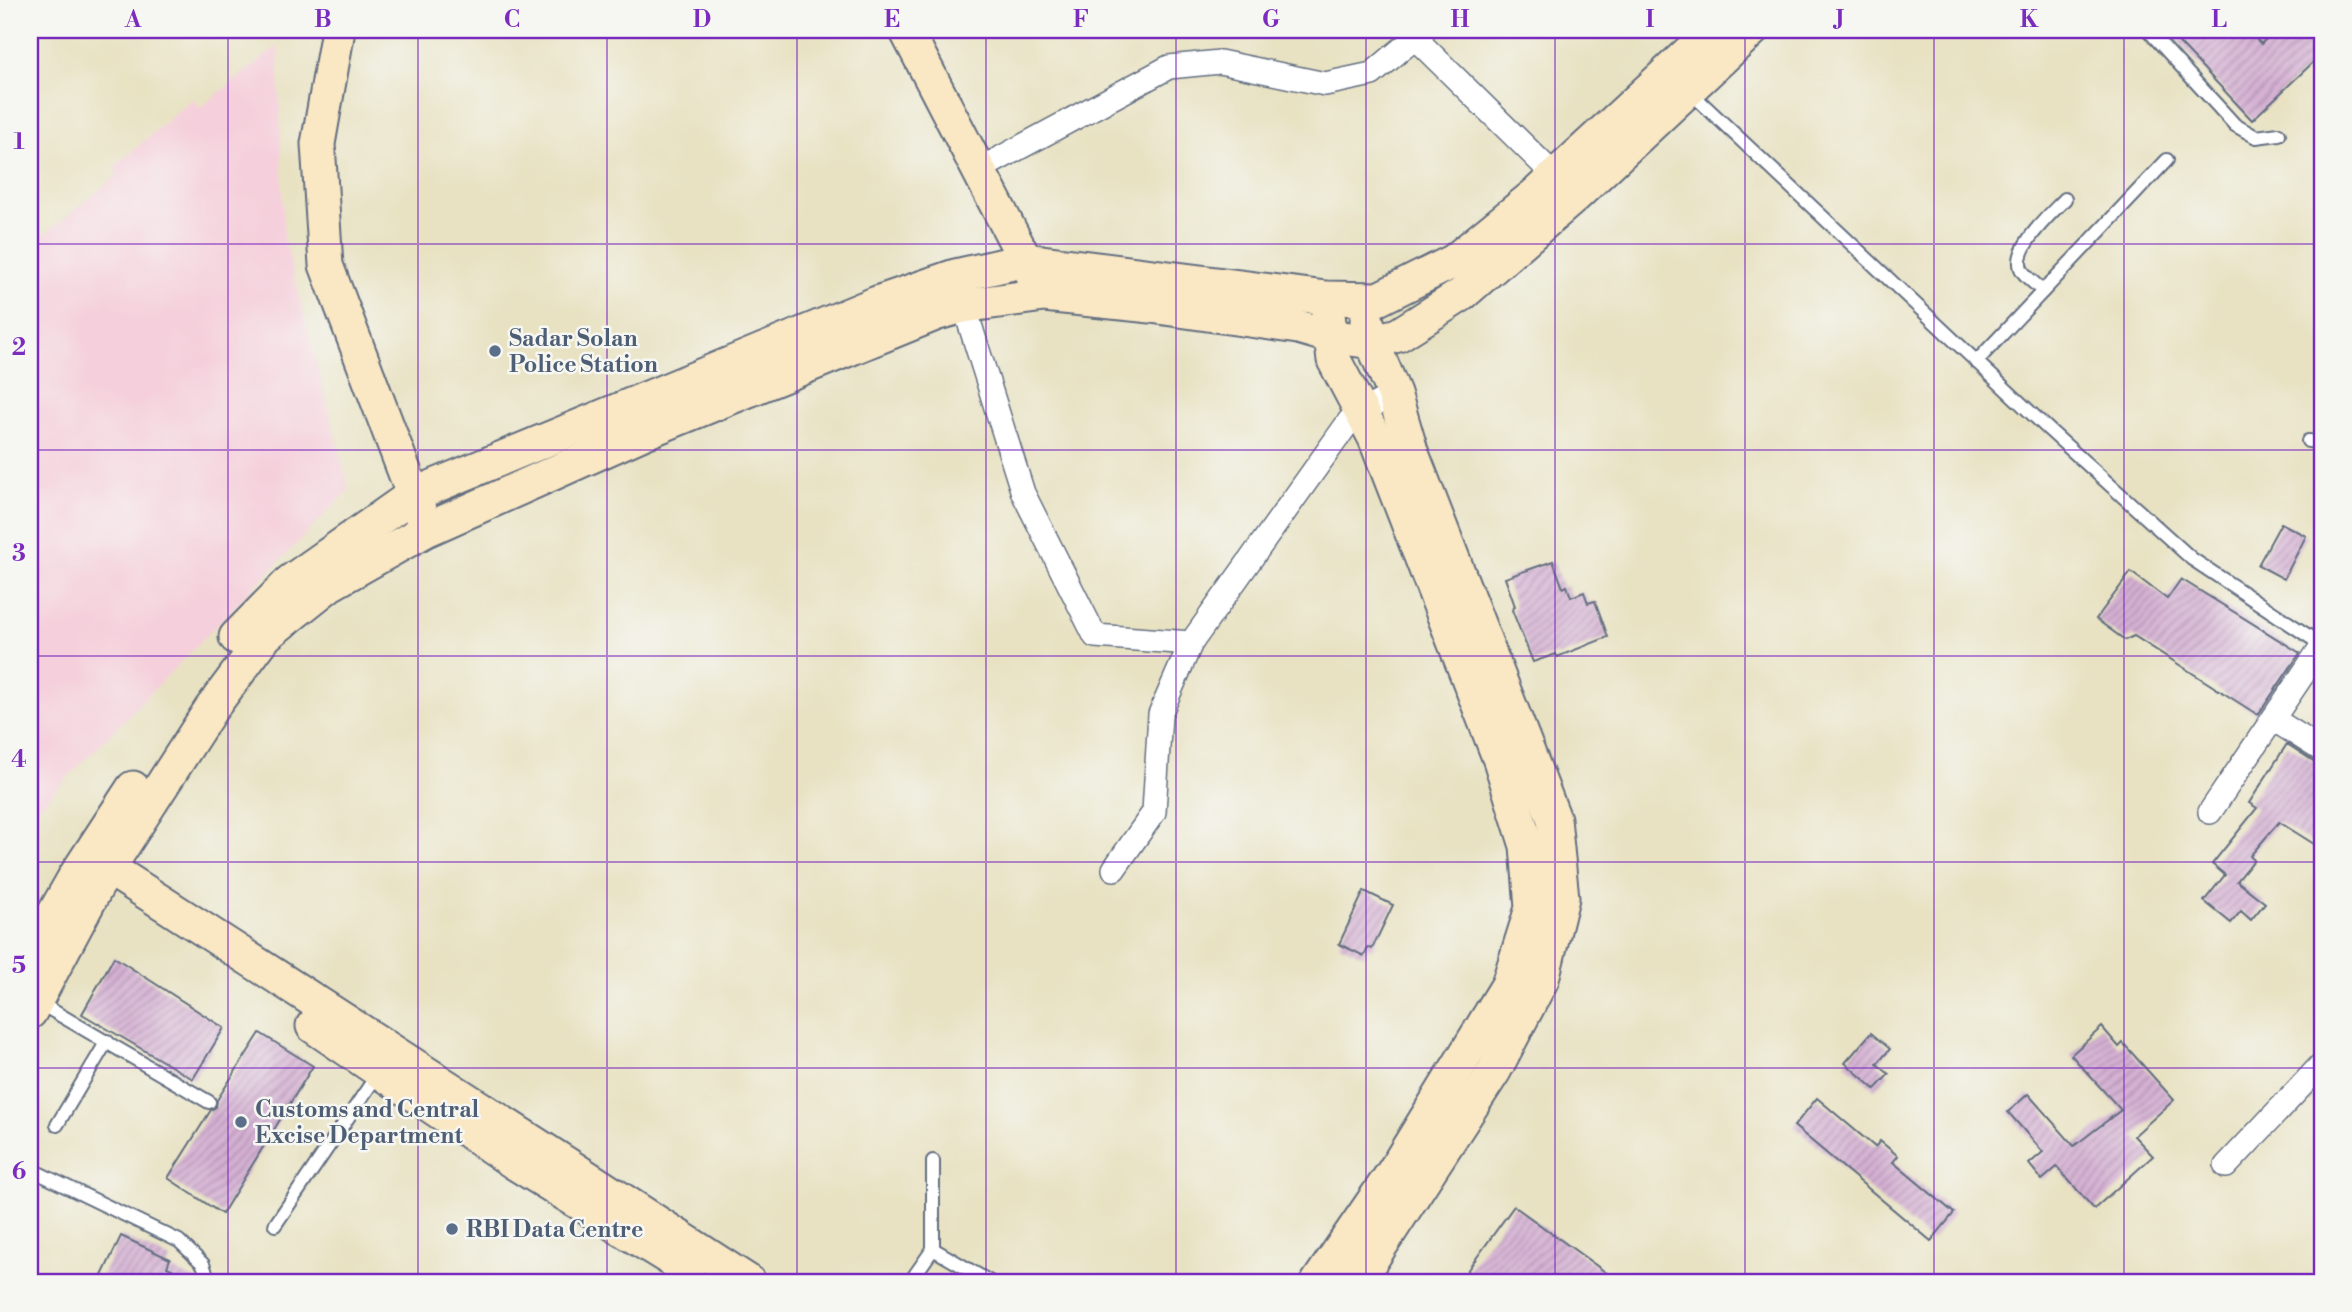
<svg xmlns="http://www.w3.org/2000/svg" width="2352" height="1312" font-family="'Libre Bodoni',serif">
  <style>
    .built { fill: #f5cfdb }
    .building { fill: url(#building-hatch) }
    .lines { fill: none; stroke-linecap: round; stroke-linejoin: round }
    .lane-casing { stroke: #636e81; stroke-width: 16 }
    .street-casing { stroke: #636e81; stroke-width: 26 }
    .secondary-casing { stroke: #636e81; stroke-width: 37 }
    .lane { stroke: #fff; stroke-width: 12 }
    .street { stroke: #fff; stroke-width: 23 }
    .secondary { stroke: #fae7c3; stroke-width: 33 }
    .grid { fill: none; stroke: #7b2cbf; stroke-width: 2; stroke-opacity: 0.55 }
    .service-dot { fill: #5c6f8a; stroke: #f6f6f2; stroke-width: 2.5 }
    .labels { text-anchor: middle; stroke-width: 5; stroke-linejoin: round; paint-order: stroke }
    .service-label { font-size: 23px; font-weight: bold; fill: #4e5e75; stroke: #f6f6f2; text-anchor: start }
    .neatline { fill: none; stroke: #7b2cbf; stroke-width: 2.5 }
    .grid-label { font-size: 23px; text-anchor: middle; font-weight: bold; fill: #7b2cbf }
  </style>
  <defs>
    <pattern id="building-hatch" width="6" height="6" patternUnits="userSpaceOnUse" patternTransform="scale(1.75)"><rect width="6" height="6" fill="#d5b0d3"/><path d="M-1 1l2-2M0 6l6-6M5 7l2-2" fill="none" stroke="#ac90ae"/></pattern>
  </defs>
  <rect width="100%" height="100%" fill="#f6f6f2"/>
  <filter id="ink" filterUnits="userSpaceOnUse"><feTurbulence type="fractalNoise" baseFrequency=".0143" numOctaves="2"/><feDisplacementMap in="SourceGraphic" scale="14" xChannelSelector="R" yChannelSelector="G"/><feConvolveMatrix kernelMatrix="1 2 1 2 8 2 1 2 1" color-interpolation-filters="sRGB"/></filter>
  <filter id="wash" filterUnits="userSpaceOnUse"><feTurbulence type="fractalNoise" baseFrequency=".00686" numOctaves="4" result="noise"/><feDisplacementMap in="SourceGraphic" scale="28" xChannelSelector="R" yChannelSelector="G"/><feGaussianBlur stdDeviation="1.57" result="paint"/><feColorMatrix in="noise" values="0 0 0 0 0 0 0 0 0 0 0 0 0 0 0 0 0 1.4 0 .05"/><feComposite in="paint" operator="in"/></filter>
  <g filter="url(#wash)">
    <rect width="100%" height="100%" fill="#e8e2c2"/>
    <path class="built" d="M 278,46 L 284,237 L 349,490 L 30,816 L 30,246 L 118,175 L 113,168 L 193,98 L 200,108 Z"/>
    <g id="blocks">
      <g class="building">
        <path d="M 2167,30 L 2248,30 L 2261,44 L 2275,30 L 2322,30 L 2322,54 L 2252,120 Z"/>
        <path d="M 2281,523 L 2306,536 L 2284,579 L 2258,565 Z"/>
        <path d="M 1553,561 L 1563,588 L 1567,586 L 1571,597 L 1584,592 L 1588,603 L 1595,601 L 1608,637 L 1557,657 L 1556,654 L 1533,662 L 1512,610 L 1515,606 L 1505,578 Z"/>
        <path d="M 2131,572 L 2167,599 L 2181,579 L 2300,653 L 2258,715 L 2134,636 L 2125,640 L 2096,619 Z"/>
        <path d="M 2287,744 L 2315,762 L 2322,764 L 2322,849 L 2279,822 L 2250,856 L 2254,860 L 2237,881 L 2265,903 L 2251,920 L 2241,911 L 2231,923 L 2204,901 L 2225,875 L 2212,864 L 2257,808 L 2249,803 Z"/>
        <path d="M 1364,891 L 1393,905 L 1372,949 L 1368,947 L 1364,956 L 1339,944 Z"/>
        <path d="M 114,957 L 224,1028 L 193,1079 L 82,1014 Z"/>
        <path d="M 2102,1027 L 2119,1047 L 2123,1043 L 2174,1100 L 2134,1136 L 2153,1156 L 2094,1209 L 2057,1167 L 2042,1180 L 2029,1164 L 2043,1152 L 2008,1112 L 2028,1094 L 2074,1146 L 2121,1110 L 2071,1055 Z"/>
        <path d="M 260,1033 L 313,1066 L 222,1214 L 168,1178 L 211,1110 L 216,1107 L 217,1100 Z"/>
        <path d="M 1871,1033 L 1890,1049 L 1877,1064 L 1889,1074 L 1875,1089 L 1845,1063 Z"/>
        <path d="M 1817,1098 L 1875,1147 L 1880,1141 L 1898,1156 L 1893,1162 L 1954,1213 L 1931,1241 L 1794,1126 Z"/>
        <path d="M 1514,1206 L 1619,1282 L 1482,1282 L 1467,1271 Z"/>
        <path d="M 121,1236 L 170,1259 L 167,1267 L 199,1282 L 99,1282 Z"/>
      </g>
    </g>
  </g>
  <g filter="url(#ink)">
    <use href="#blocks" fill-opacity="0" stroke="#636e81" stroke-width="2"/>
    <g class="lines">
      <defs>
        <g id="lane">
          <path d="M 2148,30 L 2235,125 L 2256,137 L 2279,134"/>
          <path d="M 1689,91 L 2047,428 L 2192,559 L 2322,645"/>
          <path d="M 2043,291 C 2037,285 2028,279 2023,272 C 2008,251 2052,213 2065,199"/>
          <path d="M 1976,362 L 2167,160"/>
          <path d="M 2308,441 L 2322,442"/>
          <path d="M 36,1001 L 209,1102"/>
          <path d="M 57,1125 L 107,1041"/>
          <path d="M 30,1169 L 179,1241 L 203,1264 L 209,1282"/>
          <path d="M 275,1225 L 379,1072"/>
          <path d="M 933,1249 L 990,1282"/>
          <path d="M 1368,1269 L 1388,1282"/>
          <path d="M 700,1282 L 702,1279"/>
          <path d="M 910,1282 L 933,1249 L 933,1161"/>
        </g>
        <g id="street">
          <path d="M 1415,38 L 1555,176"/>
          <path d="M 980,169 L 1169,67 L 1220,62 L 1325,84 L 1372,74 L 1424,30"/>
          <path d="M 960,293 L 1023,493 L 1095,636 L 1191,643"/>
          <path d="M 2273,719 L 2322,750"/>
          <path d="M 2210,812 L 2322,646"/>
          <path d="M 1114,869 L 1154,812 L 1160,714 L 1191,643 L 1350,420 L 1394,393"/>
          <path d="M 2226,1166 L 2322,1064"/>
        </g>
        <g id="secondary">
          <path d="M 338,30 L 318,144 L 326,265 L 421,515"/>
          <path d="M 906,30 L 1035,279"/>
          <path d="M 236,637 L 291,581 L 413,495 L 877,303 L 955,276 L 1026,260 L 1326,298 L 1378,299 L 1454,261 L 1536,194 L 1713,30"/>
          <path d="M 90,856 L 749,1282"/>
          <path d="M 30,956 L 76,875 L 133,788"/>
          <path d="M 30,1012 L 97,886 L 211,709 L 266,635 L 329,585 L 426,530 L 643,433 L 935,314 L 963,306 L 1044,295 L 1151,306 L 1298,327 L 1329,336 L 1372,342 L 1398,335 L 1461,295 L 1575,196 L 1752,30"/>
          <path d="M 313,1026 L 515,1163 L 687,1269"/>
          <path d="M 1318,1282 L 1394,1171 L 1508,985 L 1532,908 L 1527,846 L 1500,760 L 1375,438 L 1334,360 L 1328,315"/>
          <path d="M 1357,1282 L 1494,1071 L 1542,979 L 1562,898 L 1554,819 L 1411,451 L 1394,393 L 1372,342 L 1367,321"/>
        </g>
      </defs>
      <use href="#lane" class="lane-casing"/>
      <use href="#street" class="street-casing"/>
      <use href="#secondary" class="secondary-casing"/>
      <use href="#lane" class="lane"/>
      <use href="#street" class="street"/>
      <use href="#secondary" class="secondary"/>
    </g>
  </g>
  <path class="grid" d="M 228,30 L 228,1282M 418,30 L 418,1282M 607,30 L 607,1282M 797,30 L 797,1282M 986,30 L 986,1282M 1176,30 L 1176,1282M 1366,30 L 1366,1282M 1555,30 L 1555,1282M 1745,30 L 1745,1282M 1934,30 L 1934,1282M 2124,30 L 2124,1282M 30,244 L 2322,244M 30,450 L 2322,450M 30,656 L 2322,656M 30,862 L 2322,862M 30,1068 L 2322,1068"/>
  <g class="service-dot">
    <circle cx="495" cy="351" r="7"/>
    <circle cx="241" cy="1122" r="7"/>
    <circle cx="452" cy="1229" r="7"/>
  </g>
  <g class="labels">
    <g class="service-label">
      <text x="509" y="346">Sadar Solan<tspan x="509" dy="26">Police Station</tspan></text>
      <text x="255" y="1117">Customs and Central<tspan x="255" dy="26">Excise Department</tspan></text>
      <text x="466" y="1237">RBI Data Centre</text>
    </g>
  </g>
  <rect width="2352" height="1312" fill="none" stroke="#f6f6f2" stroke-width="77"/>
  <rect x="38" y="38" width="2276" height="1236" class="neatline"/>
  <g class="grid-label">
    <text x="133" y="27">A</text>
    <text x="323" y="27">B</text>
    <text x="512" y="27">C</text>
    <text x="702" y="27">D</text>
    <text x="892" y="27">E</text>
    <text x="1081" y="27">F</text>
    <text x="1271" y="27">G</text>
    <text x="1460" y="27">H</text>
    <text x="1650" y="27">I</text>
    <text x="1840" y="27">J</text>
    <text x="2029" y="27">K</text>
    <text x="2219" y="27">L</text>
    <text x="19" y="149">1</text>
    <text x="19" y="355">2</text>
    <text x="19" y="561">3</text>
    <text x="19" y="767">4</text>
    <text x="19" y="973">5</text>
    <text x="19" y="1179">6</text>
  </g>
</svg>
